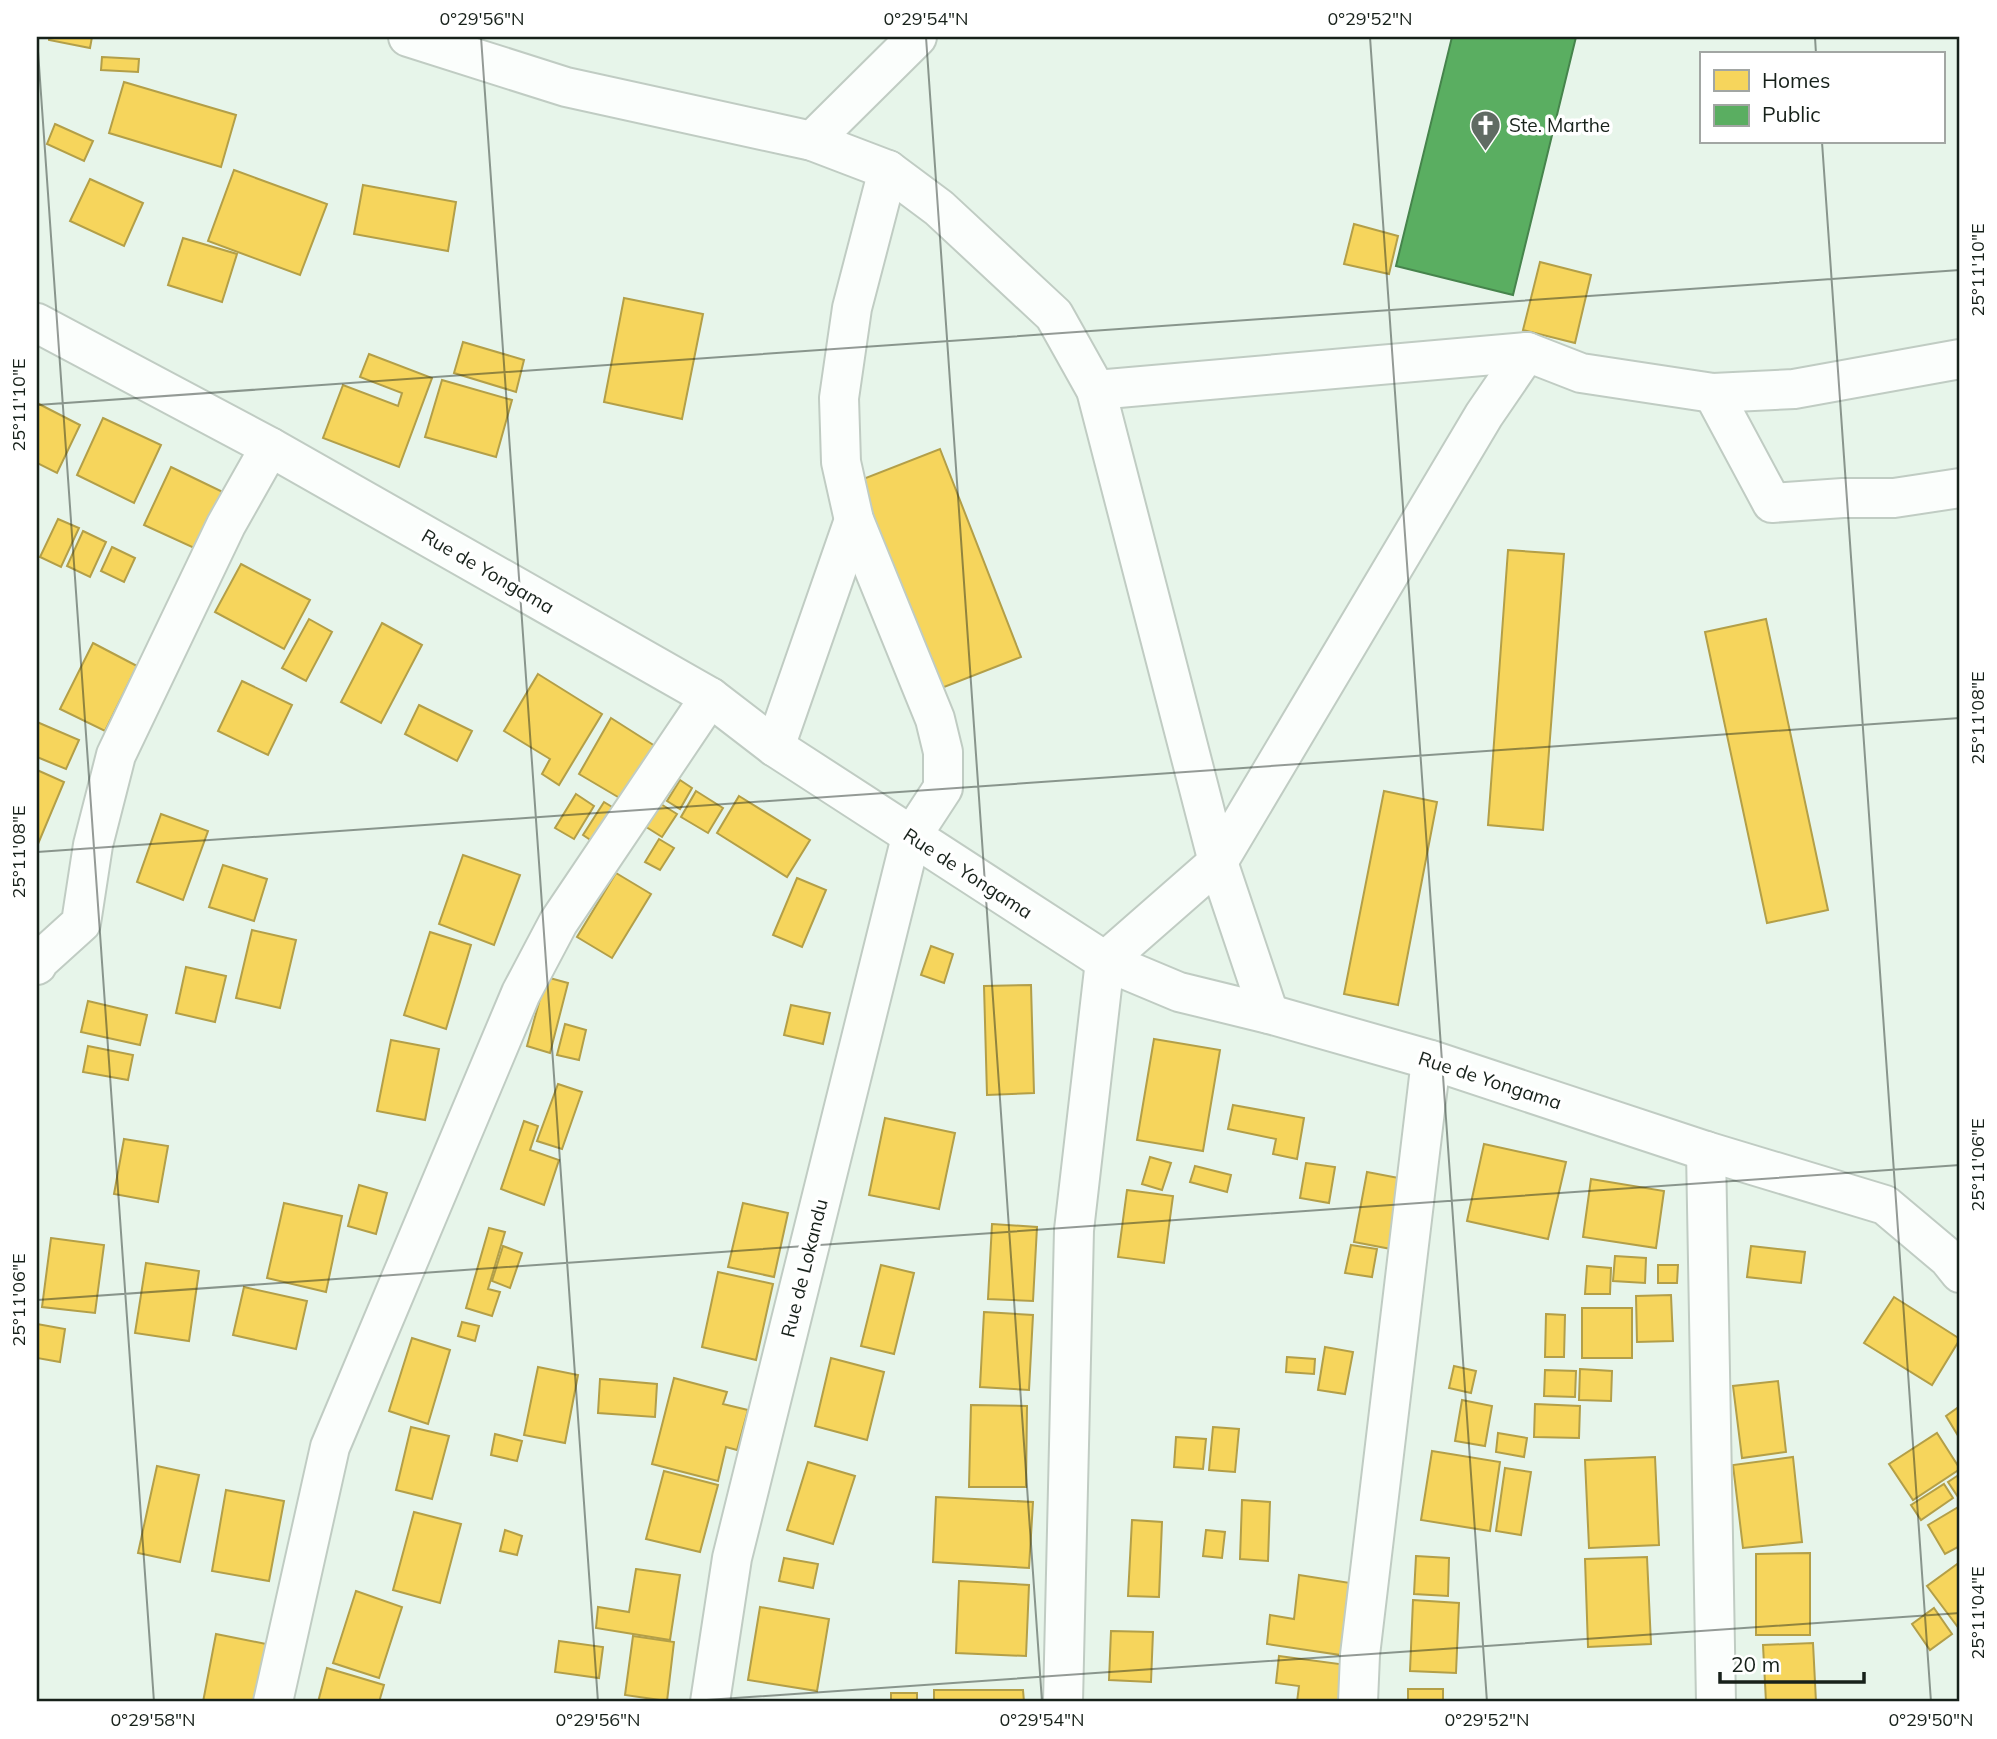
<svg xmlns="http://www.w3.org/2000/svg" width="1997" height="1739" font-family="Mulish,sans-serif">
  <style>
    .homes { fill: #f6d55c; stroke: #b39f48; stroke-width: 2 }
    .public { fill: #5aae61; stroke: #46844c; stroke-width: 2 }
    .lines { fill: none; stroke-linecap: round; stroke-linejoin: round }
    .minor-casing { stroke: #c0ccc3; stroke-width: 42 }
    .minor { stroke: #fbfefc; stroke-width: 38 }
    .ticks { fill: none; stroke: #17211a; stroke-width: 2; stroke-opacity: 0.45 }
    .labels { text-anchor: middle; stroke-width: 7; stroke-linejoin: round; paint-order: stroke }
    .poi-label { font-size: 19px; fill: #17211a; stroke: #fff; text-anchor: start }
    .street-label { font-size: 19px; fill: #17211a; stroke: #fff }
    .neatline { fill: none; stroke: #17211a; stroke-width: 2.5 }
    .ticks-label { font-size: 18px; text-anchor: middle; fill: #17211a }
  </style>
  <rect width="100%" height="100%" fill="#e7f5ea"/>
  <g class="homes">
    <path d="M 49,37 L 92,37 L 90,48 L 49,40 Z"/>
    <path d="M 102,57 L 139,59 L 138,72 L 101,70 Z"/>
    <path d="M 124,82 L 236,115 L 221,167 L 109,133 Z"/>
    <path d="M 55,124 L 93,141 L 84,161 L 47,144 Z"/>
    <path d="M 234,170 L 327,204 L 300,275 L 208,241 Z"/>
    <path d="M 90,179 L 143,203 L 124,246 L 70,221 Z"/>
    <path d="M 363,185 L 456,202 L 448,251 L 354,234 Z"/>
    <path d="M 1354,224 L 1398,236 L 1389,274 L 1344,264 Z"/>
    <path d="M 183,238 L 237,254 L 222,302 L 168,285 Z"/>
    <path d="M 1540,262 L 1591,275 L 1575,343 L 1523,330 Z"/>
    <path d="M 624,298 L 703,314 L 682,419 L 604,402 Z"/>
    <path d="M 463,342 L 524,360 L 516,392 L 454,373 Z"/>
    <path d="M 369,354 L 432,378 L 399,467 L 323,438 L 343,385 L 398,406 L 402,393 L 360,377 Z"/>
    <path d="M 442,380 L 512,400 L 496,457 L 425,437 Z"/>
    <path d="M 37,403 L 80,425 L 57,473 L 37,463 Z"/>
    <path d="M 103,418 L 161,445 L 134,503 L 77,475 Z"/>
    <path d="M 940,449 L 1021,657 L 939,689 L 858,481 Z"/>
    <path d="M 171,467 L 229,495 L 203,552 L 144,525 Z"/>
    <path d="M 58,519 L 79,528 L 61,567 L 40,557 Z"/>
    <path d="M 83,531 L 106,542 L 90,577 L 67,566 Z"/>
    <path d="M 112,547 L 135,558 L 124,582 L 101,571 Z"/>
    <path d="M 1508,550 L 1564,554 L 1543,830 L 1488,825 Z"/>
    <path d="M 241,564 L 310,600 L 284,649 L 215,612 Z"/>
    <path d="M 309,619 L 332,632 L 306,681 L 282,668 Z"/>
    <path d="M 1766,619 L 1828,910 L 1767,923 L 1705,632 Z"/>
    <path d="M 382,623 L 422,645 L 381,723 L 341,702 Z"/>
    <path d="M 93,643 L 137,666 L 105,731 L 60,709 Z"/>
    <path d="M 538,674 L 602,714 L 559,785 L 542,774 L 550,759 L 504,731 Z"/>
    <path d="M 242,681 L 292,705 L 268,755 L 218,731 Z"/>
    <path d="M 419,705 L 472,731 L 457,761 L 405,734 Z"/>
    <path d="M 611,718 L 655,746 L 623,800 L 579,774 Z"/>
    <path d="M 37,722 L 79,740 L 66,769 L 37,757 Z"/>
    <path d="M 37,770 L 64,782 L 38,844 L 37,843 Z"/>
    <path d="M 680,780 L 692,788 L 680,809 L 667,801 Z"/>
    <path d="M 696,791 L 723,808 L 708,833 L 681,817 Z"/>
    <path d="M 1384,791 L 1437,802 L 1398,1005 L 1344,994 Z"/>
    <path d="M 576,794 L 594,806 L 574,839 L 555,828 Z"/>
    <path d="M 739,796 L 810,840 L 787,877 L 717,833 Z"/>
    <path d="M 656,801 L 677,814 L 662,837 L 643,825 Z"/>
    <path d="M 604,802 L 622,813 L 601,847 L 583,835 Z"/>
    <path d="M 161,814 L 208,831 L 183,900 L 137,882 Z"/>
    <path d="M 659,839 L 674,848 L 660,870 L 645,862 Z"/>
    <path d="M 463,855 L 520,875 L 494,945 L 439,924 Z"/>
    <path d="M 223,865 L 267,879 L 254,921 L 209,907 Z"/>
    <path d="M 616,873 L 651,894 L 612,958 L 577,937 Z"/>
    <path d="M 797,878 L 826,890 L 802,947 L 773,935 Z"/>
    <path d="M 252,930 L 296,940 L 280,1008 L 236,998 Z"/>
    <path d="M 430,932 L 471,945 L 446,1029 L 404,1015 Z"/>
    <path d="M 931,946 L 953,954 L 944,983 L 921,975 Z"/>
    <path d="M 186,967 L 226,976 L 215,1022 L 176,1013 Z"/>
    <path d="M 546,977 L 568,983 L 550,1053 L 527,1046 Z"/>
    <path d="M 1031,985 L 1034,1093 L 987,1095 L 984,986 Z"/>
    <path d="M 88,1001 L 147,1015 L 140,1045 L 81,1032 Z"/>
    <path d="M 791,1005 L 830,1013 L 823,1044 L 784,1035 Z"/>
    <path d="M 565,1024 L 586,1030 L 579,1060 L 557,1055 Z"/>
    <path d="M 1154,1039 L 1220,1050 L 1203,1151 L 1137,1140 Z"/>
    <path d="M 391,1040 L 439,1049 L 425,1120 L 377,1111 Z"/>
    <path d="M 88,1046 L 133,1055 L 128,1080 L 83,1072 Z"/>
    <path d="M 558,1084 L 582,1092 L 562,1149 L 537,1141 Z"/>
    <path d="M 1233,1105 L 1304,1118 L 1297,1159 L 1273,1154 L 1276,1139 L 1228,1129 Z"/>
    <path d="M 885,1118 L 955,1133 L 939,1209 L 869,1195 Z"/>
    <path d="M 524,1121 L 538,1126 L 530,1150 L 559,1160 L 544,1205 L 501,1189 Z"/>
    <path d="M 124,1139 L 168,1146 L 158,1202 L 114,1194 Z"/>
    <path d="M 1484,1144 L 1566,1162 L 1548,1239 L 1467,1221 Z"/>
    <path d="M 1150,1157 L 1171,1163 L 1162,1190 L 1142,1184 Z"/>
    <path d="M 1306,1163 L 1335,1167 L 1329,1203 L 1300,1198 Z"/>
    <path d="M 1195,1166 L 1231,1175 L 1227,1192 L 1190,1182 Z"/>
    <path d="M 1367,1172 L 1404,1179 L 1391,1249 L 1354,1242 Z"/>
    <path d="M 1591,1179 L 1664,1191 L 1656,1248 L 1583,1237 Z"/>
    <path d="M 359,1185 L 387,1193 L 376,1234 L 348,1226 Z"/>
    <path d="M 1127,1190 L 1173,1196 L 1164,1263 L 1118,1257 Z"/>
    <path d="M 284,1203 L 342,1216 L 326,1292 L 267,1278 Z"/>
    <path d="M 743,1203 L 788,1213 L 774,1277 L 728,1267 Z"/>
    <path d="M 992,1224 L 1037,1227 L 1033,1301 L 988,1299 Z"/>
    <path d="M 489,1228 L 505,1232 L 488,1289 L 500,1292 L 492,1316 L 466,1308 Z"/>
    <path d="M 51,1238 L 104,1245 L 95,1313 L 42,1307 Z"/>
    <path d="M 1351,1245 L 1377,1249 L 1372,1277 L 1345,1273 Z"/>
    <path d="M 503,1246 L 522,1253 L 510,1288 L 492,1281 Z"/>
    <path d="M 1751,1246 L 1805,1252 L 1801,1283 L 1747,1277 Z"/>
    <path d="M 1615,1256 L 1646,1258 L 1645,1283 L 1613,1281 Z"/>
    <path d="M 146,1263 L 199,1271 L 189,1341 L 135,1333 Z"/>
    <path d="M 881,1265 L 914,1273 L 894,1354 L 861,1346 Z"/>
    <path d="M 1658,1265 L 1678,1265 L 1677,1283 L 1658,1283 Z"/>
    <path d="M 1587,1266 L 1611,1268 L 1610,1294 L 1585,1294 Z"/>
    <path d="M 718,1272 L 773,1284 L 756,1360 L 702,1347 Z"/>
    <path d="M 244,1287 L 307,1301 L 296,1349 L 233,1335 Z"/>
    <path d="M 1671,1295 L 1673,1341 L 1637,1342 L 1636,1296 Z"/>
    <path d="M 1894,1297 L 1960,1339 L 1932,1385 L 1864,1343 Z"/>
    <rect x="1582" y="1308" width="50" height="50"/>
    <path d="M 984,1312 L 1033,1315 L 1029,1390 L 980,1387 Z"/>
    <path d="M 1546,1314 L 1565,1315 L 1564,1357 L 1545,1357 Z"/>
    <path d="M 462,1322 L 479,1326 L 475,1341 L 458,1336 Z"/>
    <path d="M 37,1324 L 65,1329 L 60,1362 L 37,1358 Z"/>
    <path d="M 412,1338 L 450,1350 L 428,1424 L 389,1411 Z"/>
    <path d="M 1325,1347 L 1353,1352 L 1345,1394 L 1318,1390 Z"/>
    <path d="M 1287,1357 L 1315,1359 L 1314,1374 L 1286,1372 Z"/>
    <path d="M 831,1358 L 884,1372 L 867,1440 L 815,1426 Z"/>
    <path d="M 1454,1366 L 1476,1371 L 1471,1393 L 1449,1388 Z"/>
    <path d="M 538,1367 L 578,1375 L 565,1443 L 524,1435 Z"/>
    <path d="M 1580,1369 L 1612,1371 L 1611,1401 L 1579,1400 Z"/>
    <path d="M 1545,1370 L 1576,1371 L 1575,1397 L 1544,1396 Z"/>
    <path d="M 674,1378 L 727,1392 L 723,1404 L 748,1410 L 737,1450 L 726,1447 L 718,1481 L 652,1464 Z"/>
    <path d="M 600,1379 L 657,1384 L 655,1417 L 598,1413 Z"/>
    <path d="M 1778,1381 L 1786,1452 L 1742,1458 L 1733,1386 Z"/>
    <path d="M 1462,1400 L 1492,1406 L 1485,1446 L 1455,1441 Z"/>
    <path d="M 1535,1404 L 1580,1406 L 1579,1438 L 1534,1437 Z"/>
    <path d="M 971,1405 L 1027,1406 L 1026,1487 L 969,1487 Z"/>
    <path d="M 1960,1406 L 1960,1439 L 1946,1416 Z"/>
    <path d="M 411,1427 L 449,1436 L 432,1499 L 396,1490 Z"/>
    <path d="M 1213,1427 L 1239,1429 L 1235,1472 L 1209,1470 Z"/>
    <path d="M 1498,1433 L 1527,1438 L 1524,1457 L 1496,1452 Z"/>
    <path d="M 1937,1433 L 1960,1469 L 1913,1500 L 1889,1464 Z"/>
    <path d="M 495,1434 L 522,1441 L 517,1461 L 491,1455 Z"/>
    <path d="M 1176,1437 L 1206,1439 L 1203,1469 L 1174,1467 Z"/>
    <path d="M 1432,1451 L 1500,1462 L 1490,1531 L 1421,1520 Z"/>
    <path d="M 1655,1457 L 1659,1545 L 1589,1548 L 1585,1460 Z"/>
    <path d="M 1793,1457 L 1802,1542 L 1743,1548 L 1733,1465 Z"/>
    <path d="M 808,1462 L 855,1476 L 833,1544 L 787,1530 Z"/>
    <path d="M 157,1466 L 199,1475 L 180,1562 L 138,1553 Z"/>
    <path d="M 1505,1468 L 1531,1472 L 1521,1535 L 1496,1531 Z"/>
    <path d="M 664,1471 L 718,1485 L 700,1552 L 646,1539 Z"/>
    <path d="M 1960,1474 L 1960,1496 L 1958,1497 L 1948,1482 Z"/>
    <path d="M 1944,1484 L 1953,1498 L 1921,1520 L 1911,1505 Z"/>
    <path d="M 226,1490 L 284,1501 L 269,1581 L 212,1571 Z"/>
    <path d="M 936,1497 L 1033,1502 L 1029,1568 L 933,1562 Z"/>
    <path d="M 1242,1500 L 1270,1502 L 1268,1561 L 1240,1559 Z"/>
    <path d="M 1960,1506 L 1960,1546 L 1945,1554 L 1928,1525 Z"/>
    <path d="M 414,1512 L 461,1524 L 440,1603 L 393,1590 Z"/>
    <path d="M 1132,1520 L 1162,1522 L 1159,1597 L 1128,1596 Z"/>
    <path d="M 505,1530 L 522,1536 L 517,1555 L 500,1551 Z"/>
    <path d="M 1206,1530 L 1225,1532 L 1222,1558 L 1203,1556 Z"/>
    <path d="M 1810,1553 L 1810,1635 L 1756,1635 L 1756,1554 Z"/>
    <path d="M 1416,1556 L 1449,1558 L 1448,1596 L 1414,1594 Z"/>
    <path d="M 1647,1557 L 1651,1644 L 1588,1647 L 1585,1559 Z"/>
    <path d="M 784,1558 L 818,1564 L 813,1588 L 779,1581 Z"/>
    <path d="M 1960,1562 L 1960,1623 L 1957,1626 L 1927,1586 Z"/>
    <path d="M 636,1569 L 680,1575 L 670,1640 L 596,1628 L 598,1607 L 629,1612 Z"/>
    <path d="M 1299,1575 L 1363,1585 L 1354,1657 L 1267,1644 L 1270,1615 L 1294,1619 Z"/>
    <path d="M 959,1581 L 1029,1585 L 1026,1656 L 956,1653 Z"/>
    <path d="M 356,1591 L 402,1607 L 379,1678 L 333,1663 Z"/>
    <path d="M 1413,1600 L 1459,1603 L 1456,1673 L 1410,1671 Z"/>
    <path d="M 760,1607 L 829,1619 L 817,1691 L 748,1680 Z"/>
    <path d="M 1934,1608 L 1952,1634 L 1930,1650 L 1912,1624 Z"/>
    <path d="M 1111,1631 L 1153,1632 L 1151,1682 L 1109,1680 Z"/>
    <path d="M 216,1634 L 271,1645 L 259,1702 L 203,1702 Z"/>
    <path d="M 633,1636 L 674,1642 L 667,1701 L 625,1695 Z"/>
    <path d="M 559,1641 L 603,1647 L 599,1678 L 555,1672 Z"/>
    <path d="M 1813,1643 L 1816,1702 L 1766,1702 L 1763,1645 Z"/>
    <path d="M 1279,1656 L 1347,1665 L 1342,1702 L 1297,1702 L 1299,1686 L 1276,1683 Z"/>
    <path d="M 327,1668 L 384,1685 L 379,1702 L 318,1702 Z"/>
    <rect x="1408" y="1689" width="35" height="13"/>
    <path d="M 934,1690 L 1023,1690 L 1024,1702 L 934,1702 Z"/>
    <rect x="891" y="1693" width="26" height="9"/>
  </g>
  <path class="public" d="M 1452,37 L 1576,37 L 1513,295 L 1396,266 Z"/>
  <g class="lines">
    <defs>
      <g id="minor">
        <path d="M 408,37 L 566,87 L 812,141 L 888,170 L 939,208 L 1054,315 L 1096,390 L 1218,862 L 1269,1014"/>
        <path d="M 812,141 L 917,37"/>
        <path d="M 37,323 L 270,447 L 710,697 L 775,747 L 1105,961 L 1179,992 L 1269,1014 L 1431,1060 L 1706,1151 L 1885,1205 L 1948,1258 L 1960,1273"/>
        <path d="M 1096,390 L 1527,352 L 1581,373 L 1713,393 L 1794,389 L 1960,359"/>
        <path d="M 1713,393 L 1772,503 L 1843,498 L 1894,498 L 1960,488"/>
        <path d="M 775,747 L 854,520"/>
        <path d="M 37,965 L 39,961 L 81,923 L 93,845 L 116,755 L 226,525 L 270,447"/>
        <path d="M 1706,1151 L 1716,1702"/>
        <path d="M 273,1702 L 330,1447 L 521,993 L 558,923 L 710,697"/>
        <path d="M 710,1702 L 732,1558 L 911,837 L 943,788 L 943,752 L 935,719 L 854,520 L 841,462 L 839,398 L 852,308 L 888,170"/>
        <path d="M 1063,1702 L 1074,1230 L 1105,961 L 1218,862 L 1484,415 L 1527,352"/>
        <path d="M 1358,1702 L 1360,1655 L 1431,1060"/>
      </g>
    </defs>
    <use href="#minor" class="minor-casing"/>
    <use href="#minor" class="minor"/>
  </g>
  <path class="ticks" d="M 37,37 L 154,1702M 481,37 L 598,1702M 926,37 L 1042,1702M 1370,37 L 1487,1702M 1815,37 L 1816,54M 1822,142 L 1931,1702M 37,405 L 1960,270M 37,852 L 1960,718M 37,1300 L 1960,1165M 678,1702 L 1960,1613"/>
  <defs>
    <symbol id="church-pin" viewBox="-11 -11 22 30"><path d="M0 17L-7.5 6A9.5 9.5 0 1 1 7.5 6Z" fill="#606b63" stroke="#fff"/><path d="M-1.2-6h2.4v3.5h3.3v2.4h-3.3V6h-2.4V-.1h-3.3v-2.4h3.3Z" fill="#fff"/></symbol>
  </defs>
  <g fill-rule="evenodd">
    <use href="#church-pin" x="1468" y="108" width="35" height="47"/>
  </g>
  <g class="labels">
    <g class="poi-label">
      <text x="1509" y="132">Ste. Marthe</text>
    </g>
    <g class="street-label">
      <text transform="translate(488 571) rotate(30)" y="7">Rue de Yongama</text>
      <text transform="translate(968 873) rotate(33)" y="7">Rue de Yongama</text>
      <text transform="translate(1490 1080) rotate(18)" y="7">Rue de Yongama</text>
      <text transform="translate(804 1268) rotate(-76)" y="7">Rue de Lokandu</text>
    </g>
  </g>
  <rect width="1997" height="1739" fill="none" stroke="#ffffff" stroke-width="77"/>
  <rect x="1700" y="52" width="245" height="91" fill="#ffffff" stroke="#a2a6a3" stroke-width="2"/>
  <rect x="1714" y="70" width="35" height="21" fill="#f6d55c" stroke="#a2a6a3" stroke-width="2"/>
  <text x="1762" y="88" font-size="21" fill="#17211a">Homes</text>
  <rect x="1714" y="105" width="35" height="21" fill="#5aae61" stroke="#a2a6a3" stroke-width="2"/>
  <text x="1762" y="122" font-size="21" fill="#17211a">Public</text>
  <path d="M1720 1672v10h144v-10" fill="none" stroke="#17211a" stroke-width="3.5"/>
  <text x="1731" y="1672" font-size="21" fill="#17211a" stroke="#ffffff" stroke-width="5" paint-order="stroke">20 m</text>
  <rect x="38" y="38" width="1920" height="1662" class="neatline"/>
  <g class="ticks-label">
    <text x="482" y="25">0°29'56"N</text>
    <text x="926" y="25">0°29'54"N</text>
    <text x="1370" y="25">0°29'52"N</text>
    <text transform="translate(1978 270) rotate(-90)" y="6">25°11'10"E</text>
    <text transform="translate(19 405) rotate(-90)" y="6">25°11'10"E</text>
    <text transform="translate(1978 718) rotate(-90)" y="6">25°11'08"E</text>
    <text transform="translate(19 852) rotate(-90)" y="6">25°11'08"E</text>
    <text transform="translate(1978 1165) rotate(-90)" y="6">25°11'06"E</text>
    <text transform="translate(19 1300) rotate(-90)" y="6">25°11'06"E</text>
    <text transform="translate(1978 1613) rotate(-90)" y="6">25°11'04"E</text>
    <text x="153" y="1726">0°29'58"N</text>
    <text x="598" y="1726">0°29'56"N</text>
    <text x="1042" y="1726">0°29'54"N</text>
    <text x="1487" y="1726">0°29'52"N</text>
    <text x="1931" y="1726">0°29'50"N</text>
  </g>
</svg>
